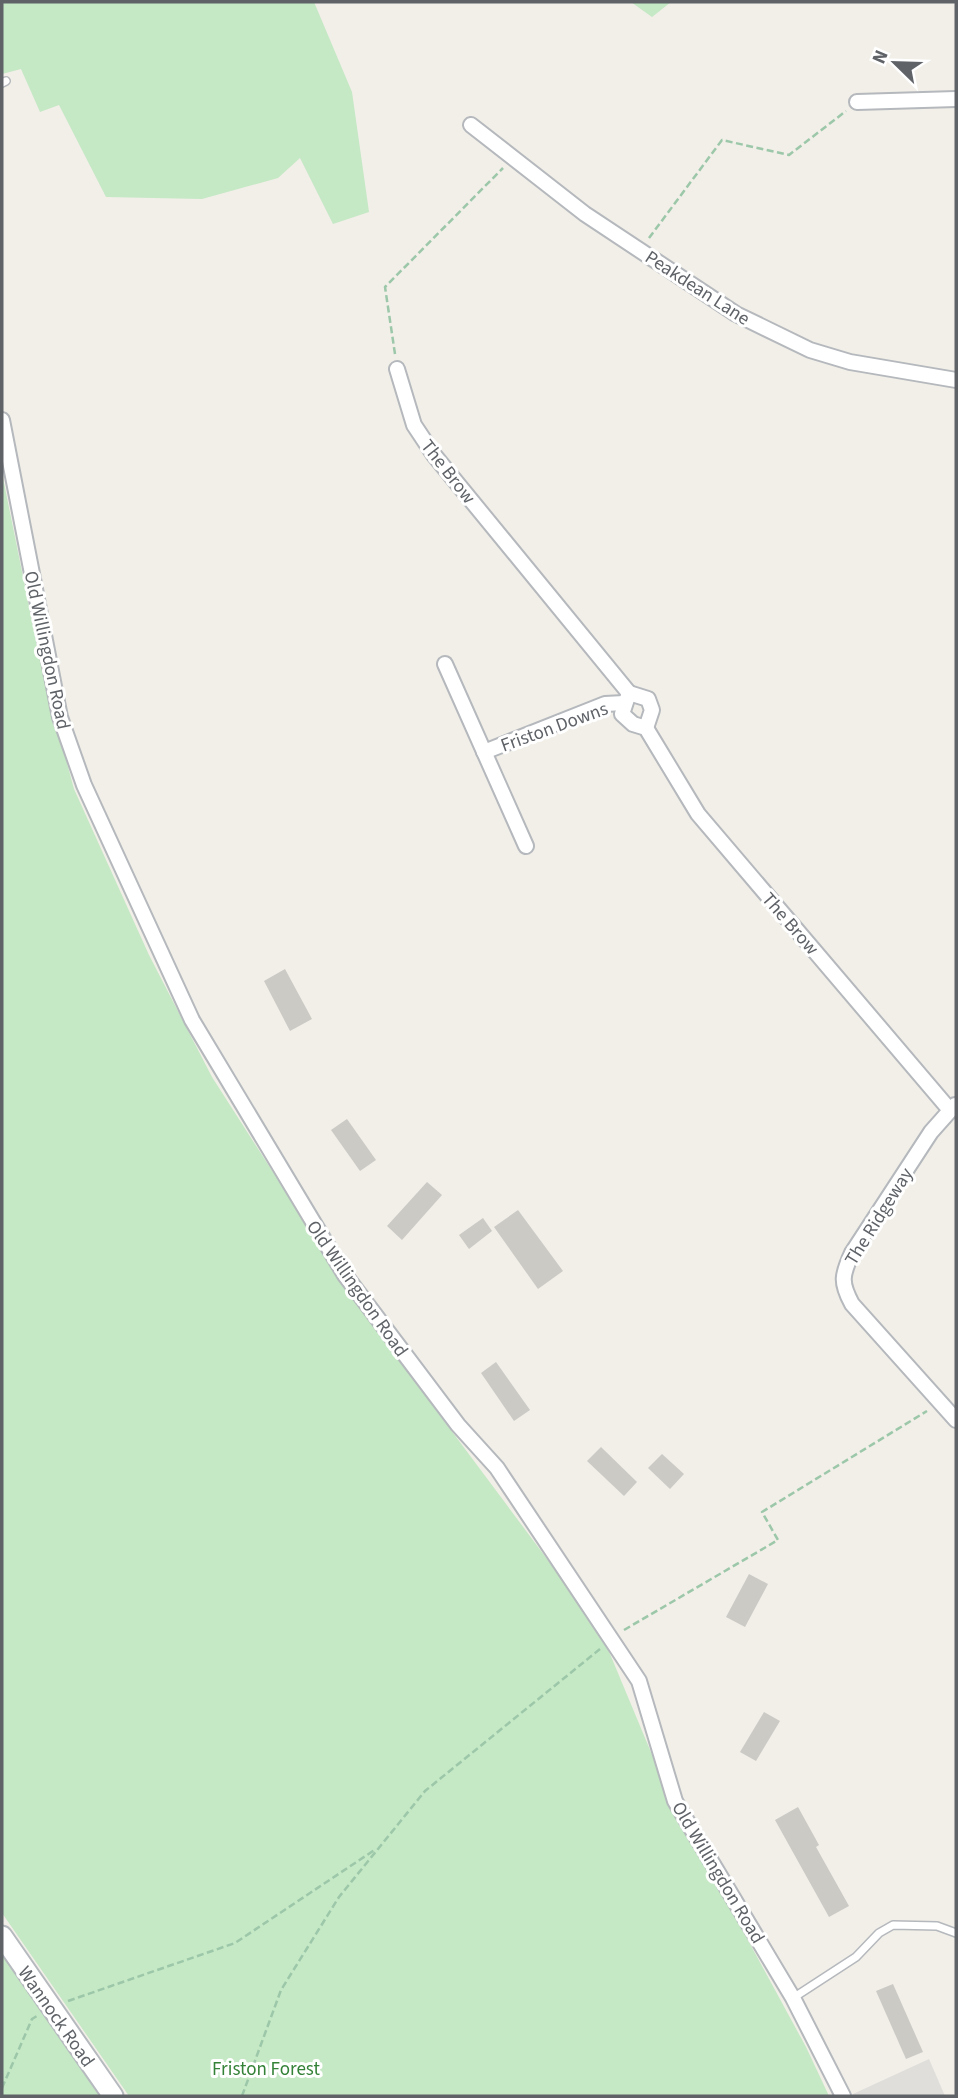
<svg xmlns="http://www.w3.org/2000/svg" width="958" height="2098" font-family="'Source Sans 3',sans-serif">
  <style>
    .industrial { fill: #e0deda }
    .green { fill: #c5e8c5 }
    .building { fill: #cccac5 }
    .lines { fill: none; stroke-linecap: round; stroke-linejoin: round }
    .lane-casing { stroke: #b5b8bc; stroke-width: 10 }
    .street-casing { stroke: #b5b8bc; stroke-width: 18 }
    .secondary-casing { stroke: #b6babf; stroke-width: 23 }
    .path { stroke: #9cc7a9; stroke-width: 2.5; stroke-dasharray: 7 3.5; stroke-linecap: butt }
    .lane { stroke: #fff; stroke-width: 7 }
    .street { stroke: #fff; stroke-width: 14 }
    .secondary { stroke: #fff; stroke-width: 19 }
    .labels { text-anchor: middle; stroke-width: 6; stroke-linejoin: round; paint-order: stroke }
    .street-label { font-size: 19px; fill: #5f6368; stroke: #fff }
    .park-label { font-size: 19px; fill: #348238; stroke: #fff }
  </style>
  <rect width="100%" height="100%" fill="#f1efe8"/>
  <path class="industrial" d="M 929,2059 L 945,2096 L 854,2096 L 853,2094 Z"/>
  <g class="green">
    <path d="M 2,2 L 314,2 L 352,92 L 369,212 L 333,224 L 300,158 L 278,178 L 202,199 L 106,197 L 59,105 L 40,112 L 21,69 L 2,74 Z"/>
    <path d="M 631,2 L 671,2 L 652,17 Z"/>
    <path d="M 2,473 L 43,675 L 74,789 L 149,955 L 212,1077 L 362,1311 L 600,1630 L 668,1793 L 806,2047 L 829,2096 L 129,2096 L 2,1913 Z"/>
    <path d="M 2,1946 L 110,2096 L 2,2096 Z"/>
  </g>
  <g class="building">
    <path d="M 285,969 L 312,1019 L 290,1031 L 264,981 Z"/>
    <path d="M 347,1119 L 376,1160 L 360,1171 L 331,1130 Z"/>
    <path d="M 427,1182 L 442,1195 L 402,1240 L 387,1226 Z"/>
    <path d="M 518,1210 L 563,1271 L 538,1289 L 494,1227 Z"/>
    <path d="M 483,1218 L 492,1231 L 469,1249 L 459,1235 Z"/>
    <path d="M 496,1362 L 530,1410 L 514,1421 L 481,1373 Z"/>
    <path d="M 601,1447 L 637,1482 L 624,1496 L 587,1461 Z"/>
    <path d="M 662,1454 L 684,1474 L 670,1489 L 648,1468 Z"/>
    <path d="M 749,1574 L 768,1584 L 745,1627 L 726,1617 Z"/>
    <path d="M 764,1712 L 780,1721 L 756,1761 L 740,1752 Z"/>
    <path d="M 798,1807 L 819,1845 L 816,1847 L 849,1906 L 829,1917 L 775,1820 Z"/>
    <path d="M 893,1984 L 923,2052 L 906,2059 L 876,1991 Z"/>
  </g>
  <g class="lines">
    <defs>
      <g id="lane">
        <path d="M 2,83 L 6,81"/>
        <path d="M 793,1998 L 856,1957 L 879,1933 L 893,1925 L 937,1926 L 956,1933"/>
      </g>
      <g id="street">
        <path d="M 857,102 L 956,99"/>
        <path d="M 471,125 L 585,214 L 736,314 L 810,350 L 850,362 L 956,380"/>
        <path d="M 397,369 L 414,425 L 434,455 L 629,693 L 622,714 L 633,724 L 646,728 L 698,814 L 949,1109"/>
        <path d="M 2,420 L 60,717 L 84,785 L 192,1020 L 345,1275 L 458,1425 L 497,1468 L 639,1681 L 675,1801 L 793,1998 L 843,2096"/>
        <path d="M 445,664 L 526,846"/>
        <path d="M 629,693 L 648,699 L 652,710 L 646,728"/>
        <path d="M 484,752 L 605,704 L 624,703"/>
        <path d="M 955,1105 L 931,1132 L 852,1253 C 842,1275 840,1282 852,1304 L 956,1420"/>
      </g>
      <path id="secondary" d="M 2,1936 L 113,2096"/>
    </defs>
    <use href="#lane" class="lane-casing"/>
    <use href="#street" class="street-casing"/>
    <use href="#secondary" class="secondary-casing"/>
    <g class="path">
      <path d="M 649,238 L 722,140 L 789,155 L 846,111"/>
      <path d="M 395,354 L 385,287 L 503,168"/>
      <path d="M 624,1630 L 778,1540 L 762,1512 L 927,1411"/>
      <path d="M 68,2001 L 235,1943 L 376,1849"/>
      <path d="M 2,2088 L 32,2019 L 37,2016"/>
      <path d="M 242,2096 L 281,1990 L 339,1897 L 425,1791 L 600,1649"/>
    </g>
    <use href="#lane" class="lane"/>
    <use href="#street" class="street"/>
    <use href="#secondary" class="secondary"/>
  </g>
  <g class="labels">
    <g class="street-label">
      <text transform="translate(698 287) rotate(33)" y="7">Peakdean Lane</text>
      <text transform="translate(449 471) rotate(52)" y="7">The Brow</text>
      <text transform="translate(48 650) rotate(78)" y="7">Old Willingdon Road</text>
      <text transform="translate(554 726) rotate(-20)" y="7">Friston Downs</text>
      <text transform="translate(791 923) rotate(49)" y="7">The Brow</text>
      <text transform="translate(878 1216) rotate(-58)" y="7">The Ridgeway</text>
      <text transform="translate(358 1288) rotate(55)" y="7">Old Willingdon Road</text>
      <text transform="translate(719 1872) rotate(59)" y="7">Old Willingdon Road</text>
      <text transform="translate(57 2016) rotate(55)" y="7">Wannock Road</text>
    </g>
    <g class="park-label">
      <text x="266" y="2075">Friston Forest</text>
    </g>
  </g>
  <rect width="958" height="2098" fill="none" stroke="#5f6368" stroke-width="7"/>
  <g transform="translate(895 63) rotate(293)" stroke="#ffffff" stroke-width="5" paint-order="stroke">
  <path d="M0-5L12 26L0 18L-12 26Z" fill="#5f6368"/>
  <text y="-10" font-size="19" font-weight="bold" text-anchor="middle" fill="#5f6368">N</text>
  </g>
</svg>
